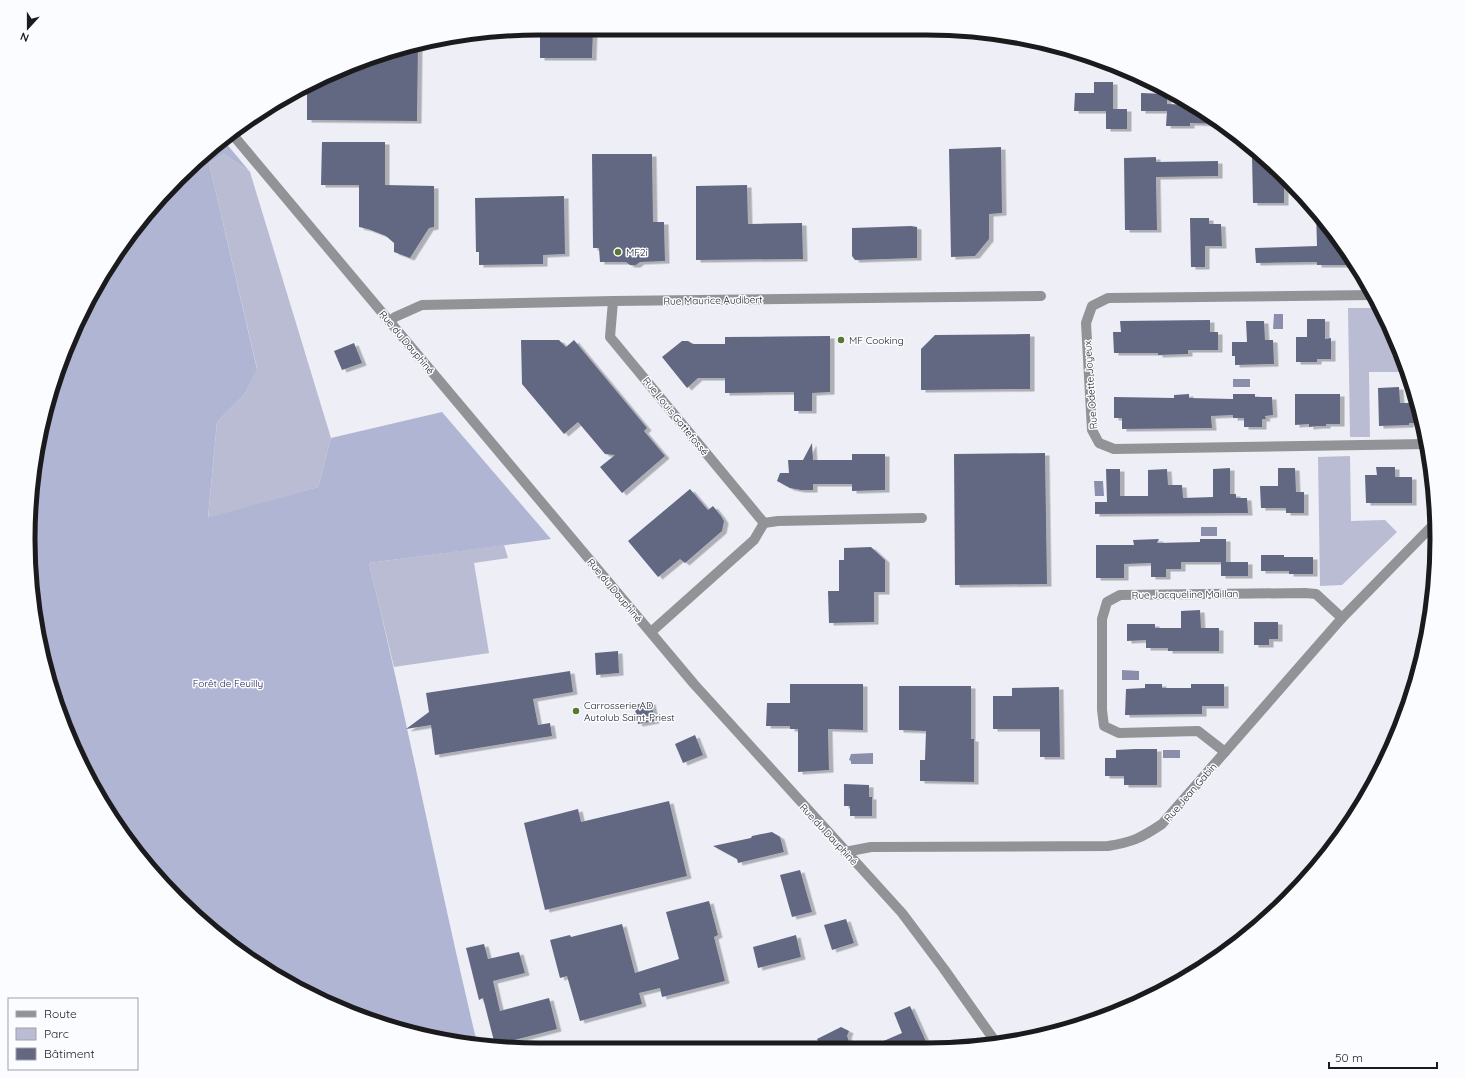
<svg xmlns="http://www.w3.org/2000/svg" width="1465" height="1078" font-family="Quicksand,sans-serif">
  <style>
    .green { fill: #b9bcd2 }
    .forest { fill: #b0b5d3 }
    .water { fill: #8a8eab }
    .building { fill: #636782; filter: url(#shadow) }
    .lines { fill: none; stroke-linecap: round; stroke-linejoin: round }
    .minor { stroke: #929396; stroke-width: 10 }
    .tertiary { stroke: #929396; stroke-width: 10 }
    .poi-dot { fill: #58782f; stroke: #fbfcff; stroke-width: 1.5 }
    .labels { text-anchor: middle; stroke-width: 3; stroke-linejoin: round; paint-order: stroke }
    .poi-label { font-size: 10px; fill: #1b1b1e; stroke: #fbfcff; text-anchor: start }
    .street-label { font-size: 10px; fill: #1b1b1e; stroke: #fbfcff }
    .park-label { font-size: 10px; fill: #272952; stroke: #fbfcff }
    .rim { fill: none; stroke: #1b1b1e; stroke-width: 5 }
  </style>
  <defs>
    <filter id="shadow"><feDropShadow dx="4.5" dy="2.5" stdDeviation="0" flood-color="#0004"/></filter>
  </defs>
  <rect width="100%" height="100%" fill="#edeef6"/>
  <g class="green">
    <path d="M 224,154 L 250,172 L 331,438 L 318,487 L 208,519 L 217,422 L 245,394 L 257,368 L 209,163 Z"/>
    <path d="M 1348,308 L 1381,308 L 1384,313 L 1400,354 L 1400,372 L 1369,372 L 1370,437 L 1350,437 Z"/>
    <path d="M 1350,456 L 1351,521 L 1385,520 L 1397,532 L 1342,585 L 1320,586 L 1318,457 Z"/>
    <path d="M 504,545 L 508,558 L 474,563 L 489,653 L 394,667 L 369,563 Z"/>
    <path d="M 1320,862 L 1310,876 L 1282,902 L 1308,872 L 1310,873 Z"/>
  </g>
  <path class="forest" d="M 225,142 L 250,172 L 224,154 L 209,163 L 257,369 L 245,394 L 217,422 L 208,518 L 318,487 L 331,438 L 442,412 L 551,539 L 369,563 C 408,723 439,884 477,1043 L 375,1023 L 284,982 L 202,923 L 133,850 L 67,734 L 45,671 L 29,573 L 38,440 L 81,313 L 114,255 L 178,178 Z"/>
  <g class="water">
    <path d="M 1274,314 L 1283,314 L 1283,329 L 1273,329 Z"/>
    <rect x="1233" y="379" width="17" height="8"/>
    <path d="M 1094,481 L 1103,481 L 1104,496 L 1095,496 Z"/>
    <rect x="1201" y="527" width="16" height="9"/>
    <path d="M 1122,670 L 1139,671 L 1139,680 L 1122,680 Z"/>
    <rect x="1163" y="750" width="17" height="8"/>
    <path d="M 873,753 L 873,764 L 851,764 L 851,761 L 849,760 L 851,754 Z"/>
  </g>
  <g class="building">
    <path d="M 540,28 L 593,28 L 592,58 L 540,58 Z"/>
    <path d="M 418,44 L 417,121 L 307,120 L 307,87 L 407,45 Z"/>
    <path d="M 1094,82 L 1113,82 L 1113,109 L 1127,109 L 1127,129 L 1106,129 L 1106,111 L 1074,111 L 1075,93 L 1094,93 Z"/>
    <path d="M 1141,93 L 1167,94 L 1167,104 L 1193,105 L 1210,114 L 1222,124 L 1190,123 L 1190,126 L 1166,126 L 1167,111 L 1141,111 Z"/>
    <path d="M 322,142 L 385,142 L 385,185 L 434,186 L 434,227 L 429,228 L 410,258 L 394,252 L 394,243 L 386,236 L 368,229 L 359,227 L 359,185 L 321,185 Z"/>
    <path d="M 1001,147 L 1002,213 L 989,214 L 989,239 L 975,256 L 951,257 L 949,149 Z"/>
    <path d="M 592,154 L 652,154 L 653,222 L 664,222 L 665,261 L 640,262 L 636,265 L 630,265 L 626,262 L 600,262 L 599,248 L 593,248 Z"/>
    <path d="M 1252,156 L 1261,156 L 1284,175 L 1284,203 L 1253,203 Z"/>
    <path d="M 1156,157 L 1156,162 L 1218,161 L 1218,176 L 1156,177 L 1157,230 L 1125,230 L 1124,158 Z"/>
    <path d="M 747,185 L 748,224 L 802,223 L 803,259 L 696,260 L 696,186 Z"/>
    <path d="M 564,196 L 565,254 L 543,255 L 543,264 L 479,265 L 479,252 L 476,252 L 475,198 Z"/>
    <path d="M 1316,211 L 1332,228 L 1349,256 L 1349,265 L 1317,265 L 1317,262 L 1256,263 L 1255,248 L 1317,246 Z"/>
    <path d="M 1190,218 L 1209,218 L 1209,224 L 1221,224 L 1222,246 L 1205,246 L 1205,267 L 1191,267 Z"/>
    <path d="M 911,226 L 917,227 L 917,258 L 855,260 L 852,256 L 852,228 Z"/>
    <path d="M 1307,319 L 1325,319 L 1325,339 L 1331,338 L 1331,359 L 1317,359 L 1317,362 L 1296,362 L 1296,337 L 1307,337 Z"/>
    <path d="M 1210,320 L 1210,332 L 1218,332 L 1218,350 L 1188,350 L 1188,354 L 1158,355 L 1158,353 L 1114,353 L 1113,332 L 1121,332 L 1120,321 Z"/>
    <path d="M 1246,321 L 1264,321 L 1265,340 L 1273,340 L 1274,364 L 1235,365 L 1235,356 L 1232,356 L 1232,342 L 1247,342 Z"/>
    <path d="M 1030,334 L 1030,389 L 921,390 L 921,349 L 935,335 Z"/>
    <path d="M 830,336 L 830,392 L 812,393 L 812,411 L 794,411 L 794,392 L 725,393 L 725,378 L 698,378 L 687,388 L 662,357 L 682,341 L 688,341 L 693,344 L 725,344 L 725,337 Z"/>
    <path d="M 521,340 L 559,340 L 566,347 L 574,340 L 647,428 L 644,431 L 665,456 L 622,493 L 600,467 L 615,455 L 605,454 L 578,422 L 564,434 L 522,384 Z"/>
    <path d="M 354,343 L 362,363 L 342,370 L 334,351 Z"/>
    <path d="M 1399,387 L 1400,403 L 1418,403 L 1422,423 L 1409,423 L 1409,425 L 1379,426 L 1378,388 Z"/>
    <path d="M 1189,394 L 1189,398 L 1233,399 L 1233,394 L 1255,394 L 1255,397 L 1272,397 L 1273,415 L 1265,416 L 1266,419 L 1262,419 L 1262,427 L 1244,427 L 1244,418 L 1233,418 L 1233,415 L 1211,416 L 1212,428 L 1122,429 L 1122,418 L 1114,418 L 1114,397 L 1174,398 L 1174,395 Z"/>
    <path d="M 1295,394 L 1340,394 L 1340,424 L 1326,424 L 1326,426 L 1318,426 L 1309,427 L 1309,424 L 1295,425 Z"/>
    <path d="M 812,443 L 813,460 L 852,460 L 852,454 L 885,454 L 885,490 L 852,491 L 852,484 L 813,484 L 813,490 L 801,490 L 790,488 L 777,481 L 780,473 L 789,473 L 788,460 L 803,460 Z"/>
    <path d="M 1045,453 L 1047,584 L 955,585 L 954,454 Z"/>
    <path d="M 1376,467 L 1395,467 L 1395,477 L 1412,477 L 1412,503 L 1366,503 L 1365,475 L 1377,475 Z"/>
    <path d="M 1230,468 L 1230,494 L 1236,494 L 1236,498 L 1247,498 L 1248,513 L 1095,514 L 1095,502 L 1107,502 L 1106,469 L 1120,469 L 1120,496 L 1148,496 L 1148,470 L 1167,469 L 1168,485 L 1182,485 L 1183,498 L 1213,497 L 1213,469 Z"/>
    <path d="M 1278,468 L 1295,468 L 1296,492 L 1304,492 L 1304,513 L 1286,513 L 1286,508 L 1261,508 L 1260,486 L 1278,486 Z"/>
    <path d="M 690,489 L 708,510 L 713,506 L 721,516 L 724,521 L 722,531 L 685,563 L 680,559 L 658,577 L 628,541 Z"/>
    <path d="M 1159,539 L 1157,543 L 1200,542 L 1200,539 L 1226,539 L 1226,562 L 1248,562 L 1248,576 L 1221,576 L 1221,562 L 1181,562 L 1181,569 L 1166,569 L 1166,577 L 1151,577 L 1151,563 L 1124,564 L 1124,578 L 1096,578 L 1096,545 L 1134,545 L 1133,540 Z"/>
    <path d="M 871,547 L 885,560 L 885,592 L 874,592 L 874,622 L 829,623 L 828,591 L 839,591 L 839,560 L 844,560 L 844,548 Z"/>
    <path d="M 1261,555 L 1284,555 L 1284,557 L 1313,557 L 1313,574 L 1289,574 L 1289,571 L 1261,571 Z"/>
    <path d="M 1200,610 L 1201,628 L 1219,628 L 1219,651 L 1168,651 L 1168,648 L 1146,648 L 1146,640 L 1127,641 L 1127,624 L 1155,624 L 1155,628 L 1181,628 L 1181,611 Z"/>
    <path d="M 1254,622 L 1278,622 L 1278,639 L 1269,639 L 1269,645 L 1254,645 Z"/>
    <path d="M 618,651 L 619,673 L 596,675 L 595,653 Z"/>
    <path d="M 570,671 L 573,692 L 533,699 L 538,725 L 550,723 L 552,736 L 435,755 L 431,725 L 406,729 L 429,712 L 426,693 Z"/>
    <path d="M 790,684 L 863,684 L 863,730 L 828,729 L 829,770 L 798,772 L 798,729 L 790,729 L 790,726 L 766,726 L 767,703 L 790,703 Z"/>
    <path d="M 1145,684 L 1162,684 L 1162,688 L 1191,688 L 1191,684 L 1224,684 L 1224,706 L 1202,706 L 1202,714 L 1125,715 L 1126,689 L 1145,688 Z"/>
    <path d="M 899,686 L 971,686 L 971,739 L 974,739 L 974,782 L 920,781 L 920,760 L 925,760 L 926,731 L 899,730 Z"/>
    <path d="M 1059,687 L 1060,757 L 1040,757 L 1040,729 L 993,729 L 993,696 L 1012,696 L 1012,688 Z"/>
    <path d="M 651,702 L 655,721 L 638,724 L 634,705 Z"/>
    <path d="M 695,735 L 703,755 L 683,763 L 675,744 Z"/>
    <path d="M 1135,749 L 1157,749 L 1157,785 L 1124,785 L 1124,776 L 1105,776 L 1105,758 L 1116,758 L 1116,750 Z"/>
    <path d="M 844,784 L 869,785 L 869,797 L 872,797 L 872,816 L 850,816 L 850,806 L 844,806 Z"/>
    <path d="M 669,801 L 687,876 L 545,910 L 524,823 L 578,809 L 581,822 Z"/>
    <path d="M 772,832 L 780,837 L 784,852 L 738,863 L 737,859 L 713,846 L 751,838 L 752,836 Z"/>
    <path d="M 800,870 L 812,912 L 792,917 L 780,875 Z"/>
    <path d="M 709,901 L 718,935 L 714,937 L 725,981 L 662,997 L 660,988 L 639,993 L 642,1004 L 580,1021 L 567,976 L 560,978 L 550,940 L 570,935 L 571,937 L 622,924 L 635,973 L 679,959 L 666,912 Z"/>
    <path d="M 846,919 L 854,943 L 832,950 L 824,925 Z"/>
    <path d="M 796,935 L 801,957 L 758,968 L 753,947 Z"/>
    <path d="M 484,944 L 488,959 L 519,952 L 525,973 L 493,981 L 500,1011 L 549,998 L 557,1029 L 495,1045 L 483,998 L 479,1000 L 466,948 Z"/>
    <path d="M 910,1006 L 928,1046 L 872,1046 L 902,1033 L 894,1013 Z"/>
    <path d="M 841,1027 L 849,1031 L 847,1036 L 851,1047 L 821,1047 L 817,1039 Z"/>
  </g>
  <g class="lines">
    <g class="minor">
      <path d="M 1076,51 C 1083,60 1093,61 1103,61"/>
      <path d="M 1373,295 L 1108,298 L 1092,306 L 1086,323 L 1092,430 L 1099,443 L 1114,449 L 1426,444"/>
      <path d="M 613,301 L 610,337 L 764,523 L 754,540 L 651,632"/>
      <path d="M 390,322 L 395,317 L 422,305 L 613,301 L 1041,296"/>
      <path d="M 764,523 L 778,521 L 922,518"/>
      <path d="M 1225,752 L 1198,731 L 1119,733 L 1104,726 L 1102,710 L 1102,619 L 1107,602 L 1120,595 L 1305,593 L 1316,594 L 1342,618"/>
      <path d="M 845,852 L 871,847 L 1108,846 C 1133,842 1141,838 1162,824 L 1342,618 L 1435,523"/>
    </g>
    <path class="tertiary" d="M 233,135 L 694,684 L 902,913 L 944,969 L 997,1044"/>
  </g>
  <g class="poi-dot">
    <circle cx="618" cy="252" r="4"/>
    <circle cx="841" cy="340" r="4"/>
    <circle cx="576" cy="711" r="4"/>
  </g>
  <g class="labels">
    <g class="poi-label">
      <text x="626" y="256">MF2i</text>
      <text x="849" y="344">MF Cooking</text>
      <text x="584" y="709">Carrosserie AD<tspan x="584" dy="12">Autolub Saint-Priest</tspan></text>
    </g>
    <g class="street-label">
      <text transform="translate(713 300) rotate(-1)" y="4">Rue Maurice Audibert</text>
      <text transform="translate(407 342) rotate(50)" y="4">Rue du Dauphiné</text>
      <text transform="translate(1090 385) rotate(-94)" y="4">Rue Odette Joyeux</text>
      <text transform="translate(676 416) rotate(51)" y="4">Rue Louis Gattefossé</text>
      <text transform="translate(615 590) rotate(50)" y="4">Rue du Dauphiné</text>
      <text transform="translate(1185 594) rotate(-1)" y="4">Rue Jacqueline Maillan</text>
      <text transform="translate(1190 792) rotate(-49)" y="4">Rue Jean Gabin</text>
      <text transform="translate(829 834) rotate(47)" y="4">Rue du Dauphiné</text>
    </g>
    <g class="park-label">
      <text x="228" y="687">Forêt de Feuilly</text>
    </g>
  </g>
  <path d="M0 0H1465V1078H0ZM539 35H926A504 504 0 0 1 1430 539V539A504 504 0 0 1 926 1043H539A504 504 0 0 1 35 539V539A504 504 0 0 1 539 35Z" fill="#fbfcff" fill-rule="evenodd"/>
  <path class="rim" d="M539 35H926A504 504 0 0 1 1430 539V539A504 504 0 0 1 926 1043H539A504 504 0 0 1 35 539V539A504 504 0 0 1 539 35Z"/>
  <rect x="8" y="998" width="130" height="72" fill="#fbfcff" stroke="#a1a2a5"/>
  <rect x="16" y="1011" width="20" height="6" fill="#929396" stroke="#a1a2a5"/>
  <text x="44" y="1018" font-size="12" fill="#1b1b1e">Route</text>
  <rect x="16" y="1028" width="20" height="12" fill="#b9bcd2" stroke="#a1a2a5"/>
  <text x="44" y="1038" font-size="12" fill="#1b1b1e">Parc</text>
  <rect x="16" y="1048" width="20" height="12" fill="#636782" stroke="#a1a2a5"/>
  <text x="44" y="1058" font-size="12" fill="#1b1b1e">Bâtiment</text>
  <g transform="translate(28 28) rotate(201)" stroke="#fbfcff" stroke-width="3" paint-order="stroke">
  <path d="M0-3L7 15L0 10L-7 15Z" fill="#1b1b1e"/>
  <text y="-6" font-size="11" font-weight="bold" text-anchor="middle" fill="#1b1b1e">N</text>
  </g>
  <path d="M1329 1062v6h108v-6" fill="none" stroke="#1b1b1e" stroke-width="2"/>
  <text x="1335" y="1062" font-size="12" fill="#1b1b1e" stroke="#fbfcff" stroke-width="3" paint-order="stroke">50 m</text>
</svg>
